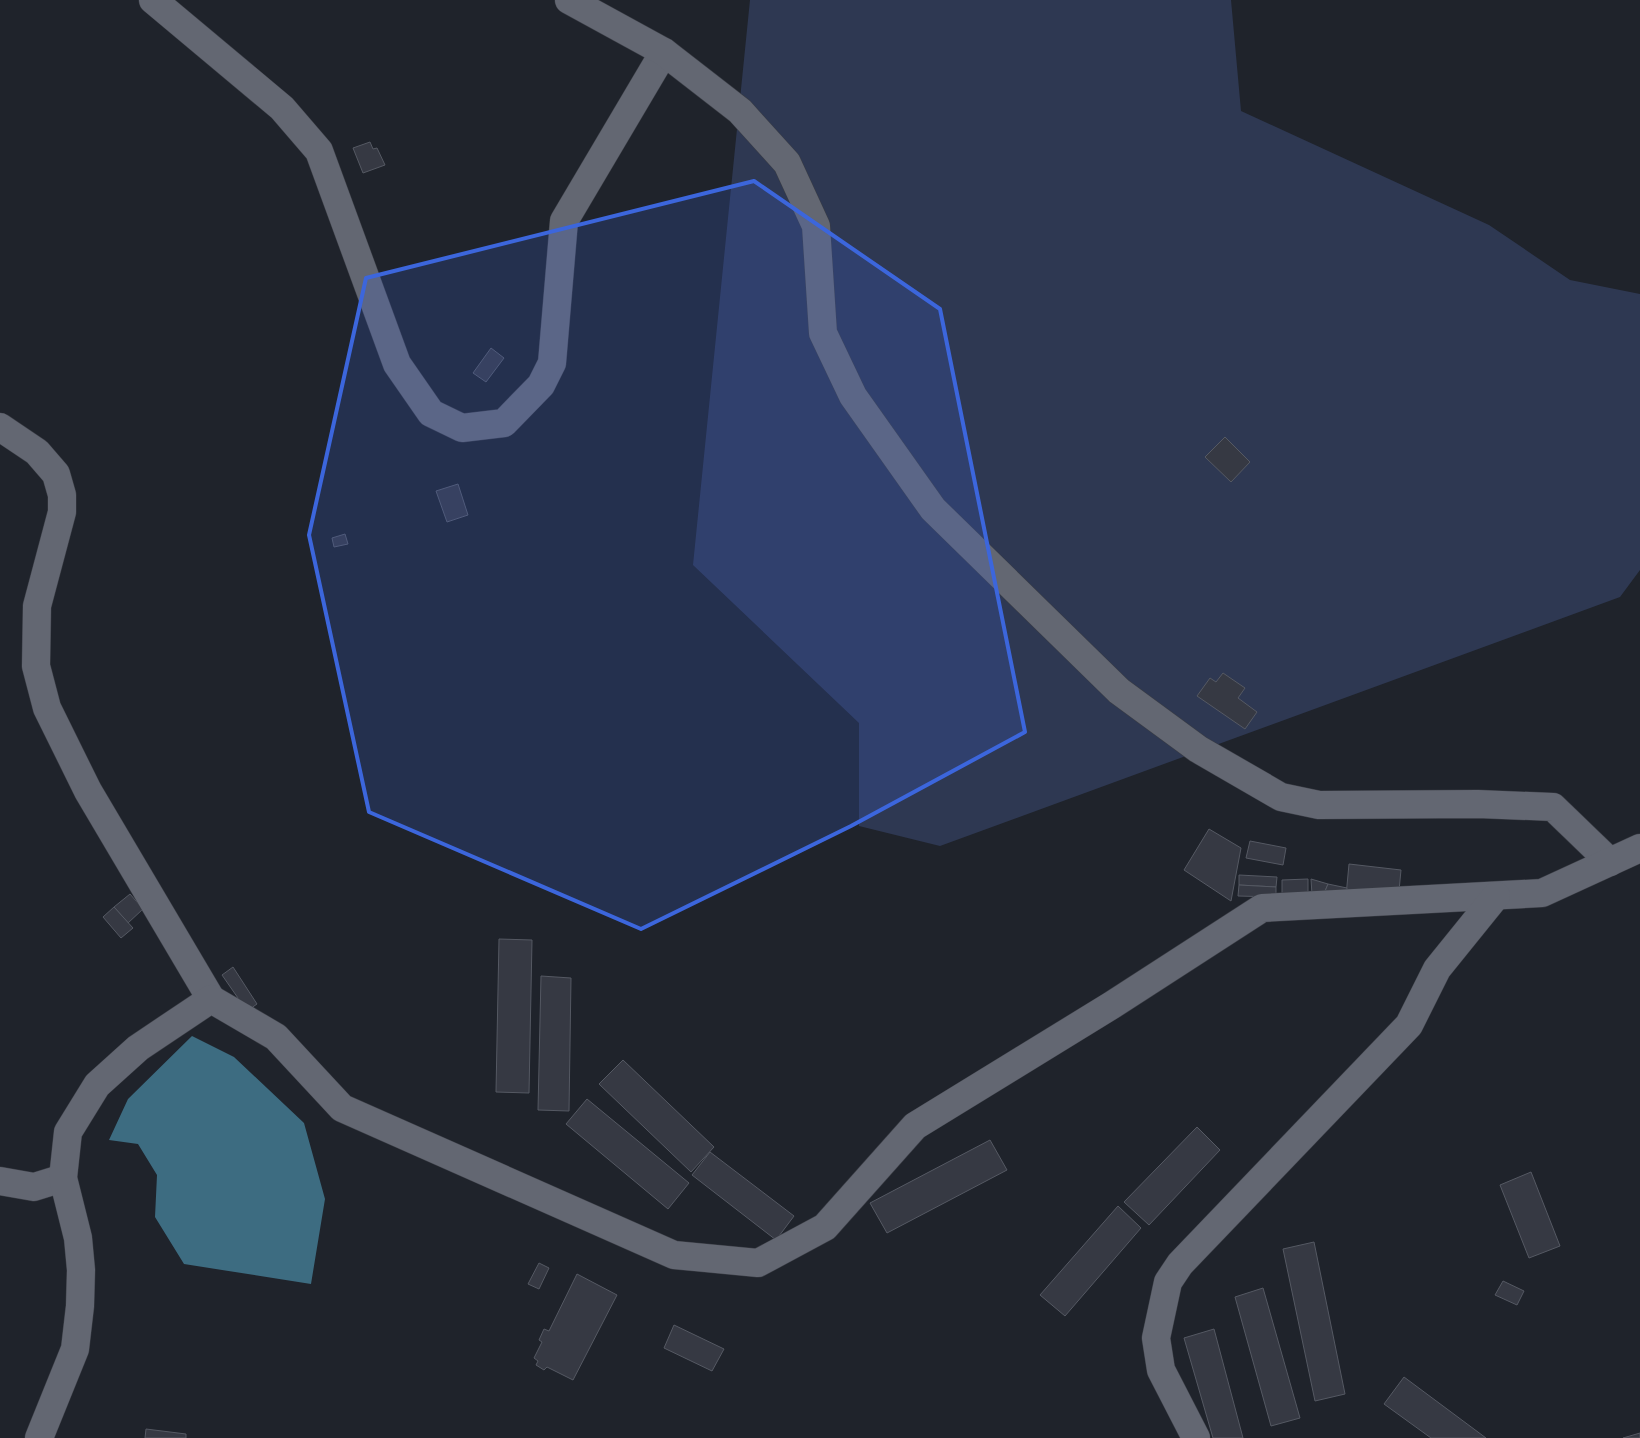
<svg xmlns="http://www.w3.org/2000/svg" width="1640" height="1438" font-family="'IBM Plex Sans',sans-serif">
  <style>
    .green { fill: #2e3852 }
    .water { fill: #3d6c81 }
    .building { fill: #363943; stroke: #555963 }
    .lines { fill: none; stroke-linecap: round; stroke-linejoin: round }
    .minor-casing { stroke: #3a3d45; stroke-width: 29 }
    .minor { stroke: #636772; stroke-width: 28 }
    .marked { fill: #3c66dc; fill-opacity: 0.2; stroke: #3c66dc; stroke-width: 4; stroke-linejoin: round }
  </style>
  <rect width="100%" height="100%" fill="#1f232b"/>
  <path class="green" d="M 750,0 L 1231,0 L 1241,111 L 1489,225 L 1570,280 L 1640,294 L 1640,570 L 1620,597 L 940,846 L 859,826 L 859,723 L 693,565 Z"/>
  <path class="water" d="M 192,1036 L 234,1057 L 304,1123 L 325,1199 L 311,1284 L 184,1264 L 155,1217 L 157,1175 L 138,1144 L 109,1140 L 128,1099 Z"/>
  <g class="building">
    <path d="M 370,142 L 373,149 L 377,148 L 385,165 L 363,173 L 353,148 Z"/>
    <path d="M 491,348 L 504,358 L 486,382 L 473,373 Z"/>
    <path d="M 1225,437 L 1250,462 L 1231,482 L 1205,457 Z"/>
    <path d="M 458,484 L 468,515 L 447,522 L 436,491 Z"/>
    <path d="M 345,534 L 348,544 L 334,547 L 332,538 Z"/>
    <path d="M 1223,673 L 1245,688 L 1238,698 L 1257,712 L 1245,729 L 1197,696 L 1210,678 L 1216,682 Z"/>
    <path d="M 1209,829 L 1241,848 L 1231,901 L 1184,870 Z"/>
    <path d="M 1250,841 L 1286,848 L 1283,865 L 1246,858 Z"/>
    <path d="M 1349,864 L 1401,870 L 1398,901 L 1346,896 Z"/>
    <path d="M 1239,875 L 1277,877 L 1276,887 L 1239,885 Z"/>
    <path d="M 1308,879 L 1308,894 L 1282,895 L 1282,880 Z"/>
    <path d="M 1311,879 L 1328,884 L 1323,896 L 1312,895 Z"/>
    <path d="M 1328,884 L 1347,888 L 1346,896 L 1323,896 Z"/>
    <path d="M 1239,885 L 1276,887 L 1276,897 L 1238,896 Z"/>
    <path d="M 130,894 L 143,909 L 128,923 L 114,907 Z"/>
    <path d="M 114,907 L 133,928 L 121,938 L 103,917 Z"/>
    <path d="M 499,939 L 532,940 L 529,1093 L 496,1092 Z"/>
    <path d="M 233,967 L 257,1004 L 247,1011 L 222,975 Z"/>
    <path d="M 541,976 L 571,978 L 569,1111 L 538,1110 Z"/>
    <path d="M 623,1060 L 714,1147 L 691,1172 L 599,1084 Z"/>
    <path d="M 587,1099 L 689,1183 L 668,1209 L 566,1124 Z"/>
    <path d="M 1197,1127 L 1220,1150 L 1149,1225 L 1124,1202 Z"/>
    <path d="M 990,1140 L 1007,1170 L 887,1233 L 870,1203 Z"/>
    <path d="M 710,1152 L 794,1216 L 776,1240 L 692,1175 Z"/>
    <path d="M 1531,1172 L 1560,1246 L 1529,1258 L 1500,1185 Z"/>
    <path d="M 1118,1206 L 1141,1228 L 1065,1316 L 1040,1295 Z"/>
    <path d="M 1314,1242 L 1345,1394 L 1315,1401 L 1283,1249 Z"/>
    <path d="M 539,1263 L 549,1268 L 539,1289 L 528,1284 Z"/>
    <path d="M 577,1274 L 617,1295 L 573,1380 L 547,1367 L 544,1370 L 536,1365 L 538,1361 L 534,1358 L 542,1342 L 539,1340 L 544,1329 L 549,1331 Z"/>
    <path d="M 1503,1281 L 1524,1291 L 1517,1305 L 1495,1295 Z"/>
    <path d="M 1263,1288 L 1300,1418 L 1271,1426 L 1235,1297 Z"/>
    <path d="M 674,1325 L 724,1349 L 712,1371 L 664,1348 Z"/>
    <path d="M 1214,1329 L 1243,1438 L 1213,1438 L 1184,1338 Z"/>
    <path d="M 1404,1377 L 1486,1438 L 1431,1438 L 1384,1404 Z"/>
    <path d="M 146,1429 L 186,1434 L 186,1438 L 145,1438 Z"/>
    <path d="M 1640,1433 L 1640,1438 L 1623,1438 Z"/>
  </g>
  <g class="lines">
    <defs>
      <g id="minor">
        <path d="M 153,0 L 282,108 L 319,151 L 397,364 L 431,413 L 462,428 L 504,423 L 541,385 L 552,363 L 564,221 L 664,52"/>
        <path d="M 569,0 L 664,52 L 740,111 L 787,163 L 816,226 L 823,333 L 853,396 L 933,509 L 1119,691 L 1198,749 L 1281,797 L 1319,805 L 1478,804 L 1553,807 L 1610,862"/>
        <path d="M 0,427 L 37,452 L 56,474 L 62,495 L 62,512 L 37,606 L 36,666 L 47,708 L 88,791 L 211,999"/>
        <path d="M 0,1181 L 34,1187 L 63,1178"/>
        <path d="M 39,1438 L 75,1349 L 80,1306 L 81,1270 L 78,1238 L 63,1178 L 68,1132 L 97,1085 L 138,1048 L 211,999 L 276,1037 L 342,1108 L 674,1255 L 758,1263 L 825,1227 L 915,1126 L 1112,1005 L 1262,908 L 1542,893 L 1640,848"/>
        <path d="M 1196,1438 L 1161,1370 L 1156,1338 L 1168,1282 L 1180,1264 L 1409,1025 L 1437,969 L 1496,896"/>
      </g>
    </defs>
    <use href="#minor" class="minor-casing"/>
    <use href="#minor" class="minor"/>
  </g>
  <path class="marked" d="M 754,181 L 940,309 L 1025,732 L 851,826 L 641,929 L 369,812 L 309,535 L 366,278 Z"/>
</svg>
